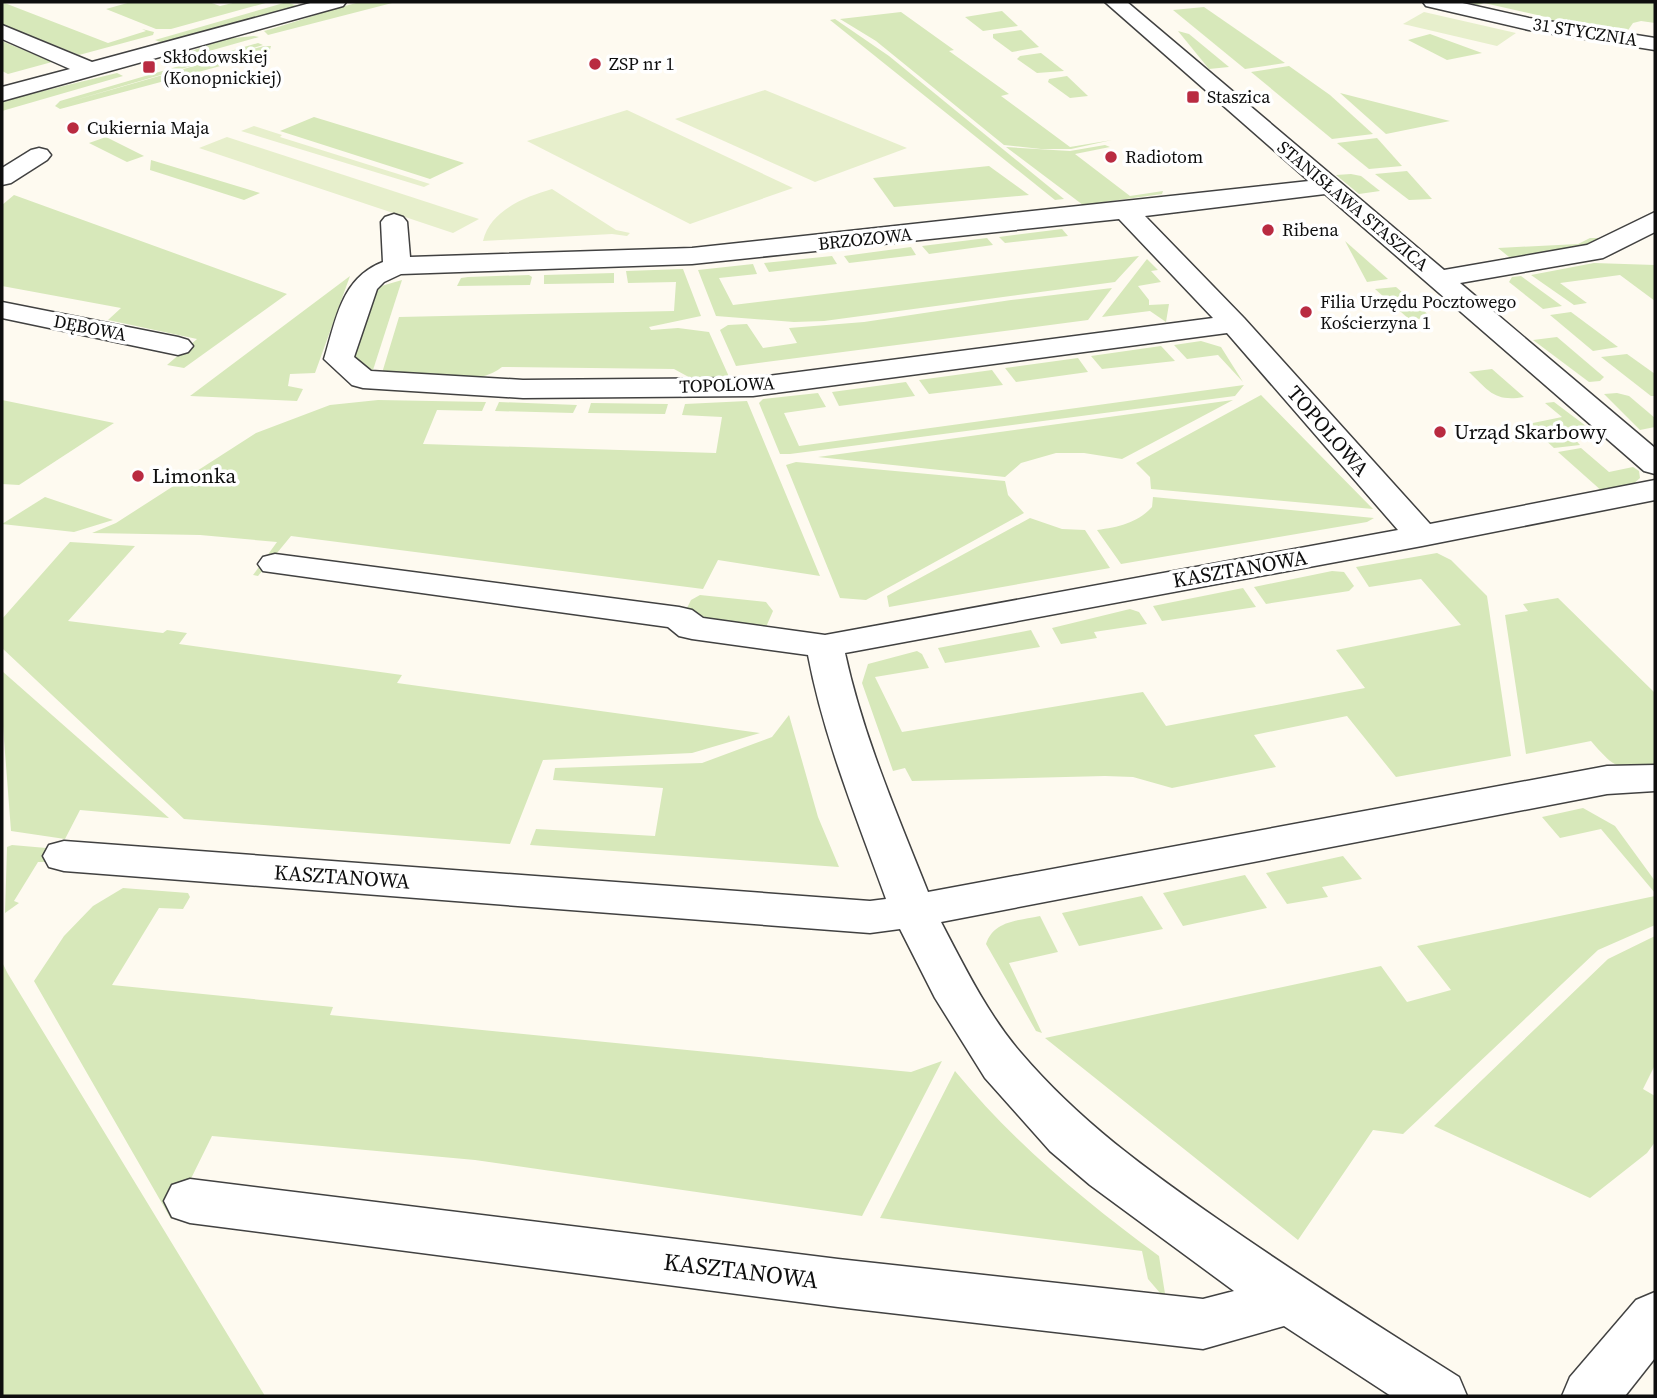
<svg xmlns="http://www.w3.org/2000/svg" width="1657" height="1398" font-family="'Source Serif 4',serif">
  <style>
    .green { fill: #d7e8ba }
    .pitch { fill: #e7efcc }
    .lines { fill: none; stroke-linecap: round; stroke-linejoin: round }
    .minor-casing { stroke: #414141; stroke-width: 3 }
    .minor { fill: #fff; fill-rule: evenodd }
    .poi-dot { fill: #b92b41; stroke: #fff; stroke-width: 2.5 }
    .labels { text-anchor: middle; stroke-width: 7; stroke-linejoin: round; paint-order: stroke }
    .far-street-label { font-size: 18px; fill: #0e0e0e; stroke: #fff }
    .far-poi-label { font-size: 18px; fill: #0e0e0e; stroke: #fff; text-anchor: start }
    .street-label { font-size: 21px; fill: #0e0e0e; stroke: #fff }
    .poi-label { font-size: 21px; fill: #0e0e0e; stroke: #fff; text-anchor: start }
    .near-street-label { font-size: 24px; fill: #0e0e0e; stroke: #fff }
  </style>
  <rect width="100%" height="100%" fill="#fefaf0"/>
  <g class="green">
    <path d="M 2,2 L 108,43 L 146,31 L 142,29 L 154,32 L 153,35 L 79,55 L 2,24 Z"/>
    <path d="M 131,2 L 209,2 L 220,6 L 237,2 L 269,2 L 171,29 L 156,29 L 106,9 Z"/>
    <path d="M 287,2 L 297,6 L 163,43 L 155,40 Z"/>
    <path d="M 360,2 L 396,2 L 268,35 L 264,31 C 297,22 327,10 360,2 Z"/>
    <path d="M 1462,2 L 1655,2 L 1655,23 L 1641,21 L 1633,23 L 1626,33 L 1544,19 L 1546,17 L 1484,3 L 1478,5 Z"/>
    <path d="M 1204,7 L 1285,63 L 1245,69 L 1173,10 Z"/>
    <path d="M 1002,11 L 1018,26 L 983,31 L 965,17 Z"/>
    <path d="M 901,12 L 954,50 L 949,51 L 1009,94 L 1001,96 L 1070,147 L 1112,140 L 1071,149 L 1041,149 L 1004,145 L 876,41 L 840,19 Z"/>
    <path d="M 835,19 L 889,56 L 1064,199 L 1055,200 L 830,20 Z"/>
    <path d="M 1021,30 L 1039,47 L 1012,52 L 993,38 L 993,34 Z"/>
    <path d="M 1178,31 L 1189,34 L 1229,67 L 1209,69 Z"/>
    <path d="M 1430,34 L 1482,53 L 1447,60 L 1408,40 Z"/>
    <path d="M 254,36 L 259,37 L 181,59 L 175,57 L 224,39 Z"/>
    <path d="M 2,41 L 52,62 L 8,74 L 2,71 Z"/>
    <path d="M 258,43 L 263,45 L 65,103 L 264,46 L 271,46 L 269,53 L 60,109 L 55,106 L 60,101 Z"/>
    <path d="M 1041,53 L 1064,71 L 1037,73 L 1017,59 L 1020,56 Z"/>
    <path d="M 1289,66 L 1330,95 L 1373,134 L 1332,139 L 1251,72 Z"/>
    <path d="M 117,73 L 123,76 L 2,111 L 2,101 Z"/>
    <path d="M 1067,76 L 1088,96 L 1070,98 L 1048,82 L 1049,79 Z"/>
    <path d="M 1340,93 L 1450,121 L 1386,134 Z"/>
    <path d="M 314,117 L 464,163 L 430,179 L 280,131 Z"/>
    <path d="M 106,137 L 144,156 L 127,162 L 89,143 Z"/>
    <path d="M 1377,138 L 1402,166 L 1369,169 L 1337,143 Z"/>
    <path d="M 1105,145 L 1110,147 L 1075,154 L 1130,196 L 1163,191 L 1162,194 L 1083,205 L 1006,147 L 1070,151 Z"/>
    <path d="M 151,160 L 260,193 L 244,200 L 150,170 Z"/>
    <path d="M 989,166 L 1029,195 L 894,207 L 873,178 Z"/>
    <path d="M 1407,171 L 1432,199 L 1409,200 L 1375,174 Z"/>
    <path d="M 1351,174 L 1361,176 L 1380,191 L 1359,194 L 1336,175 Z"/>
    <path d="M 14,195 L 287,294 L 184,368 L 167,365 L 197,339 L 108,320 L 121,308 L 2,286 L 2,205 Z"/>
    <path d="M 1062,229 L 1068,236 L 1005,243 L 999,237 Z"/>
    <path d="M 987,238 L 993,245 L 929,254 L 922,246 Z"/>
    <path d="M 1590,238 L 1612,238 L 1598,244 L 1514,261 L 1498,248 L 1578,244 Z"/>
    <path d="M 1345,241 L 1388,279 L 1367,282 Z"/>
    <path d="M 911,247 L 916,255 L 849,263 L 844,256 Z"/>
    <path d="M 832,256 L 837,264 L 769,272 L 764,263 Z"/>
    <path d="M 1139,256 L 1115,282 L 824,321 L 794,322 L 716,316 L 698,270 L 753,264 L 757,274 L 719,278 L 733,305 Z"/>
    <path d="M 1147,259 L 1158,270 L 1151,271 L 1161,282 L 1138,286 L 1149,300 L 1149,305 L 1169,304 L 1166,322 L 1150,311 L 1102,317 Z"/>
    <path d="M 1594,263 L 1655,265 L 1655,301 L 1620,275 L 1560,283 L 1587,303 L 1574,305 L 1531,275 Z"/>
    <path d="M 683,269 L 701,316 L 649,327 L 651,330 L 678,328 L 709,332 L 730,379 L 696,381 L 674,369 L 502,367 C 476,389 415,376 382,373 L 399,317 L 674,311 L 676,282 L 628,283 L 626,271 Z"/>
    <path d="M 614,273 L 614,283 L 544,284 L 544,275 Z"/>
    <path d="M 529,275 L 532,277 L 530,285 L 457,286 L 461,278 L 468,277 Z"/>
    <path d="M 350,276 L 315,373 L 290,374 L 288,386 L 303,389 L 297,401 L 190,396 Z"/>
    <path d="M 1521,276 L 1562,306 L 1543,309 L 1509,282 L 1512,277 Z"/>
    <path d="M 402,280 L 373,370 L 359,364 L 349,354 L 371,289 Z"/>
    <path d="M 1396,287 L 1431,317 L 1410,320 L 1375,289 Z"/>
    <path d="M 1112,288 L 1088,320 L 736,366 L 720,330 L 728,325 L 747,324 L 763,348 L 797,343 L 789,328 L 864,322 L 1011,300 Z"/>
    <path d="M 1571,312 L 1618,347 L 1593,351 L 1550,315 Z"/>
    <path d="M 1557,337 L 1604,377 L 1600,381 L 1589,382 L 1533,340 Z"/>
    <path d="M 1201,341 L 1221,347 L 1243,382 L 1218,355 L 1187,359 L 1174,345 Z"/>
    <path d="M 1161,346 L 1175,361 L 1102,369 L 1091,356 Z"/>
    <path d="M 1627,354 L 1655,374 L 1655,396 L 1651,396 L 1601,357 Z"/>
    <path d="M 1078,358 L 1088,372 L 1016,382 L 1005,368 Z"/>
    <path d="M 1492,369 L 1524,397 C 1494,402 1489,391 1469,372 Z"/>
    <path d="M 992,370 L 1003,385 L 929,394 L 919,380 Z"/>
    <path d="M 906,382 L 915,396 L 839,406 L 832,392 Z"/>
    <path d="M 1244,385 L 1235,396 L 790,454 L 780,454 L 759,403 L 763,399 L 818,393 L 826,407 L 784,413 L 799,446 Z"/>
    <path d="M 1617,393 L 1629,396 L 1655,418 L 1655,427 L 1640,430 L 1604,394 Z"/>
    <path d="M 1261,395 L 1373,509 L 1151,489 L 1150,477 L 1136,463 Z"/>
    <path d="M 2,400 L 114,423 L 19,485 L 2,484 Z"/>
    <path d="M 378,400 L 486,402 L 482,411 L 437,410 L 423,444 L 716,453 L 722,417 L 682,415 L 685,404 L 747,401 L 820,576 L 718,560 L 703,589 L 291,536 L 258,576 L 253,575 L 277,542 L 200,535 L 92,533 L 116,523 L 256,433 L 330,405 Z"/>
    <path d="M 1233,400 L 1122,459 L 1084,453 L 1056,453 L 1021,463 L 1005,477 L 818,457 Z"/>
    <path d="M 499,402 L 577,405 L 573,413 L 495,411 Z"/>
    <path d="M 1554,402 L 1594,432 L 1573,437 L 1580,445 L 1554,448 L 1528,424 L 1562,417 L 1545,403 Z"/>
    <path d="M 591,403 L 668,404 L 665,414 L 588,413 Z"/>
    <path d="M 1581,448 L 1609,472 L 1633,467 L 1639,471 L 1640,478 L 1630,487 L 1603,492 L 1558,452 Z"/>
    <path d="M 796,462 L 1005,481 L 1008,495 L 1024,513 L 866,600 L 840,598 L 786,465 Z"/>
    <path d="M 45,497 L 113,520 L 74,532 L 2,524 Z"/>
    <path d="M 1153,497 L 1374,518 L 1367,522 L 1121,564 L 1097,530 C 1119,527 1137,523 1152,507 Z"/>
    <path d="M 1030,518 L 1062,529 L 1085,530 L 1110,568 L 889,607 L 887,596 Z"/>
    <path d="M 70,542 L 135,546 L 68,621 L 163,633 L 167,630 L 187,633 L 179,644 L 402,675 L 397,683 L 760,733 L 692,753 L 543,760 L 510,844 L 184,819 L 2,648 L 2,619 Z"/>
    <path d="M 1437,553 L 1451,560 L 1487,596 L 1511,756 L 1396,777 L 1347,716 L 1254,735 L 1276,767 L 1172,788 L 1133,777 L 1105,776 L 912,781 L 905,768 L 893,771 L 862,683 L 868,664 L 917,651 L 922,654 L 929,668 L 875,677 L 902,732 L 1143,692 L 1166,726 L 1365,688 L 1336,650 L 1461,625 L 1421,579 L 1369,587 L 1356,567 Z"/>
    <path d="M 1332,571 L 1344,572 L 1354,586 L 1349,591 L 1266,604 L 1254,587 Z"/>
    <path d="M 1243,588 L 1256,607 L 1162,621 L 1153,606 Z"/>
    <path d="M 700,595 L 766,602 L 773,611 L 766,627 L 699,619 L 686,610 L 691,600 Z"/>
    <path d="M 1558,598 L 1655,693 L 1655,768 C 1617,768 1617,771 1591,741 L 1526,754 L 1505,615 L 1528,611 L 1523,604 Z"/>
    <path d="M 1130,609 L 1139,612 L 1147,624 L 1094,632 L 1097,638 L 1061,644 L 1052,628 Z"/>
    <path d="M 1031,630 L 1040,647 L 945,663 L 938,648 Z"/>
    <path d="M 2,671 L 169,818 L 80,810 L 65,839 L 11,831 L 2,713 Z"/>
    <path d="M 789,715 L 818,817 L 839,867 L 530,845 L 536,829 L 655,836 L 663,788 L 553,780 L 555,768 L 702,763 L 772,737 Z"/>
    <path d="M 1583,808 L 1615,826 L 1655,881 L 1655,893 L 1601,829 L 1560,838 L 1542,817 Z"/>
    <path d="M 12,845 L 58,849 L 50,862 L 38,862 L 14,901 L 19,903 L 5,913 L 7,847 Z"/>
    <path d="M 1343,856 L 1362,879 L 1322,887 L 1328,897 L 1287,904 L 1266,873 Z"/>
    <path d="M 1245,875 L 1267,908 L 1183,926 L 1163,893 Z"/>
    <path d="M 123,888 L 188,893 L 190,897 L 183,909 L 159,908 L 112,985 L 333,1007 L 330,1015 L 911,1072 L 942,1061 L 862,1216 L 475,1160 L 212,1136 L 171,1219 L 34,981 L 64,936 L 93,906 Z"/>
    <path d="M 1142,896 L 1163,929 L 1079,946 L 1062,913 Z"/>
    <path d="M 1655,896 L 1655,925 L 1598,950 L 1403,1134 L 1373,1130 L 1298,1240 L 1045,1038 L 1381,966 L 1407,1002 L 1451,990 L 1417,946 Z"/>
    <path d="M 1040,916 L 1058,952 L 1009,963 L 1042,1033 L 1036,1031 L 986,944 C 994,920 1018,921 1040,916 Z"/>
    <path d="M 1655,936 L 1655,1065 L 1643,1089 L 1655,1096 L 1655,1142 L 1647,1153 L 1590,1198 L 1434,1126 L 1608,959 Z"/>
    <path d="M 2,962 L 8,974 L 265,1396 L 2,1396 Z"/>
    <path d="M 955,1071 C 1014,1143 1084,1201 1159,1256 L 1166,1300 L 1148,1279 L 1142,1251 L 880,1218 Z"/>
  </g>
  <g class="pitch">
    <path d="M 1424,12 L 1516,33 L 1497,46 L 1403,24 Z"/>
    <path d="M 765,90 L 907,148 L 815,182 L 675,119 Z"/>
    <path d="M 627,110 L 793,188 L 690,224 L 527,141 Z"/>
    <path d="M 254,126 L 282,135 L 280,137 L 430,184 L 424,187 L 241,131 Z"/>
    <path d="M 227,137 L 479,219 L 453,233 L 199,148 Z"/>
    <path d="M 552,189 L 616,230 L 630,233 L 627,236 L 612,234 L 483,241 C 490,210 525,197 552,189 Z"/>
  </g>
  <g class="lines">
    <defs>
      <g id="minor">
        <path d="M 314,2 L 346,2 L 343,6 L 2,101 L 2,87 L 70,69 L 2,39 L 2,25 L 92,62 Z"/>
        <path d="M 1105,2 L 1127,2 L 1444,270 L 1587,245 L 1655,212 L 1655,232 L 1603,258 L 1460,283 L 1655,448 L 1655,474 L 1644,471 L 1325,194 L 1145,216 L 1244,318 L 1430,524 L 1655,480 L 1655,500 L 1422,546 L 845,653 C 863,736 897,814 928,892 L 1607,766 L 1655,765 L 1655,791 L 1607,794 L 941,922 C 964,966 988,1015 1021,1053 C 1079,1121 1146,1169 1219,1220 C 1298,1275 1378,1326 1459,1377 L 1467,1396 L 1391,1396 L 1284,1326 L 1203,1349 L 838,1307 L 190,1223 L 172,1217 L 164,1201 L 172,1185 L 190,1179 L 838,1259 L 1203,1299 L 1234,1291 L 1090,1185 L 1050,1151 L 985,1078 L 935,998 L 900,929 L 870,933 L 64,871 L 49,867 L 43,856 L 49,845 L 64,841 L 870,901 L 886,899 C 857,819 824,739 808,655 L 692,639 L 679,636 L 668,627 L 263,571 L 258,564 L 263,557 L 275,554 L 679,607 L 692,610 L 703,618 L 825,635 L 1398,530 L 1227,333 L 753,396 L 523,398 L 363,388 L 352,385 L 324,359 C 336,320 341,278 383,262 L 381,222 L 385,217 L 394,214 L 403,217 L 407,222 L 410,257 L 692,248 L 1309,181 ZM 1119,219 L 1213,318 L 753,378 L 523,380 L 371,371 L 354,357 L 377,289 L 384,282 L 401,274 L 692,264 Z"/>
        <path d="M 1423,2 L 1458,2 L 1529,18 L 1655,38 L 1655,50 L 1529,30 L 1426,6 Z"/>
        <path d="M 39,148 L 47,150 L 51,155 L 47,160 L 11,183 L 2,185 L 2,168 L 31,150 Z"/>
        <path d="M 2,302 L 178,337 L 188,340 L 193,346 L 188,352 L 178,355 L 2,318 Z"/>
        <path d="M 1655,1292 L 1655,1358 L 1625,1396 L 1562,1396 L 1570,1377 L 1636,1300 Z"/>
      </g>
    </defs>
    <use href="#minor" class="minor-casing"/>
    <use href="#minor" class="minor"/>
  </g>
  <g class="poi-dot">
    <circle cx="595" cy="64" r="7"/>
    <rect x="142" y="60" width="14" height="14" rx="3.5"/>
    <rect x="1186" y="90" width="14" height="14" rx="3.5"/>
    <circle cx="73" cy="128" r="7"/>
    <circle cx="1111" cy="157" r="7"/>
    <circle cx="1268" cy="230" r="7"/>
    <circle cx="1306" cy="312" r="7"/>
    <circle cx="1440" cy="432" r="7"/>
    <circle cx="138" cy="476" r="7"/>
  </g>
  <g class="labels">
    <g class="far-street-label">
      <text transform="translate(1585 32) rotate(9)" y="6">31 STYCZNIA</text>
      <text transform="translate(1353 206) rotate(40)" y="6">STANISŁAWA STASZICA</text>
      <text transform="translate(865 239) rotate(-6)" y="6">BRZOZOWA</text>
      <text transform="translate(90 328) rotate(11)" y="6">DĘBOWA</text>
      <text transform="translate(727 385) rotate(-2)" y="6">TOPOLOWA</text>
    </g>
    <g class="far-poi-label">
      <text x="163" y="63">Skłodowskiej<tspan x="163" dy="21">(Konopnickiej)</tspan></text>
      <text x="609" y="70">ZSP nr 1</text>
      <text x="1207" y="103">Staszica</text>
      <text x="87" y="134">Cukiernia Maja</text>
      <text x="1125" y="163">Radiotom</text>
      <text x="1282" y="236">Ribena</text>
      <text x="1320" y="308">Filia Urzędu Pocztowego<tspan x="1320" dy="21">Kościerzyna 1</tspan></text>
    </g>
    <g class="street-label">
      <text transform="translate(1328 431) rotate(49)" y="7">TOPOLOWA</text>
      <text transform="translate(1240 569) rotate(-10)" y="7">KASZTANOWA</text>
      <text transform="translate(342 877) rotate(4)" y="7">KASZTANOWA</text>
    </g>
    <g class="poi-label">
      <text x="1454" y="439">Urząd Skarbowy</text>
      <text x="152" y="483">Limonka</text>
    </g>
    <g class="near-street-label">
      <text transform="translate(741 1271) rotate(7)" y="8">KASZTANOWA</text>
    </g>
  </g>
  <rect width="1657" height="1398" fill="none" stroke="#0e0e0e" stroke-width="7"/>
</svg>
